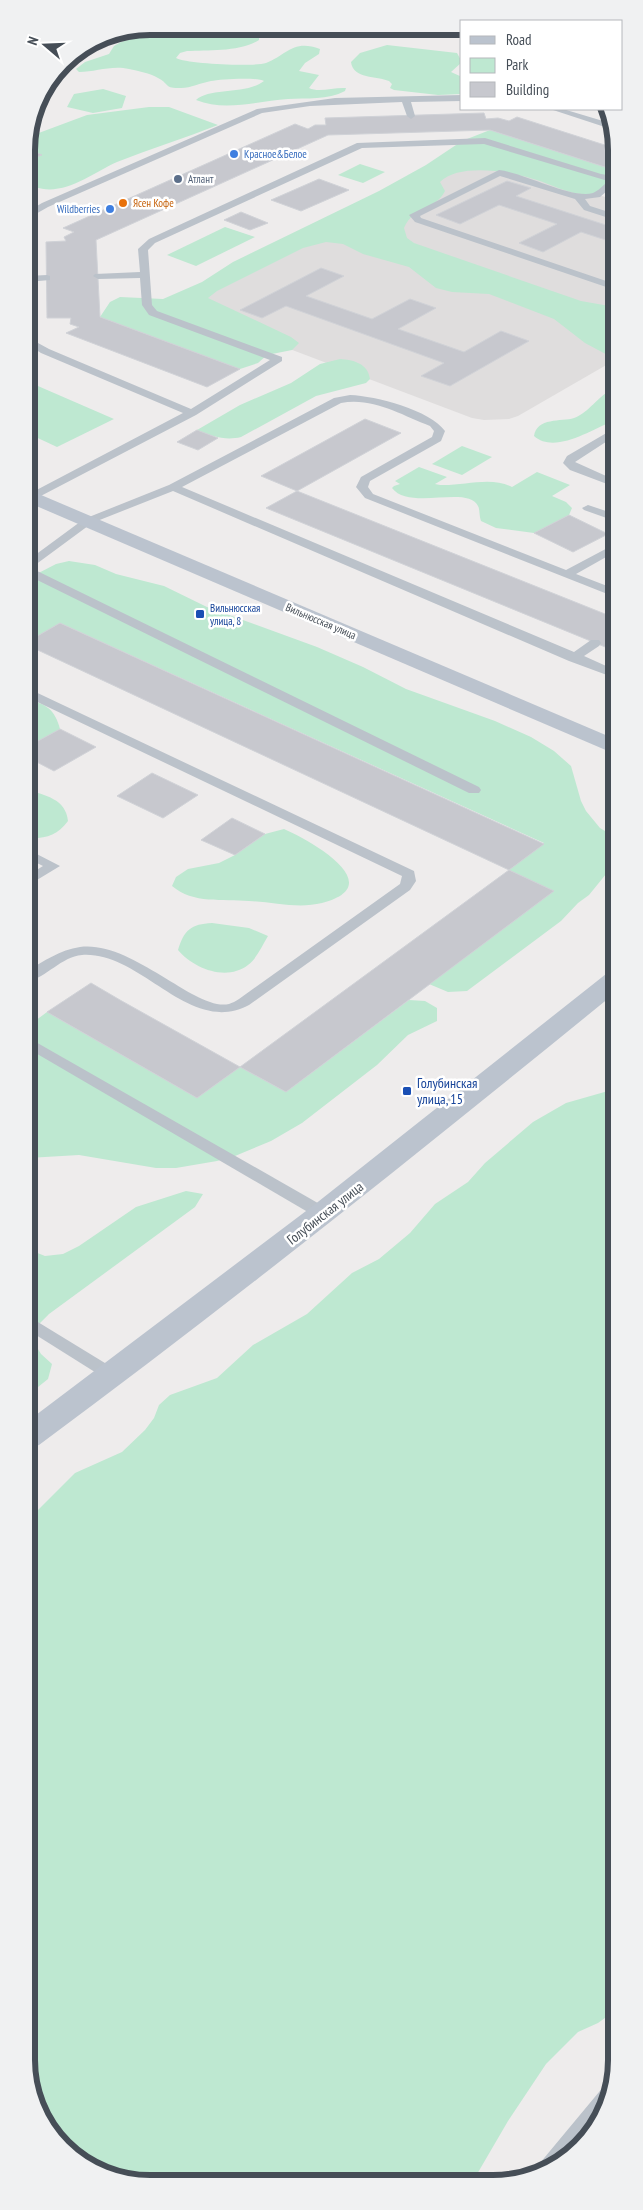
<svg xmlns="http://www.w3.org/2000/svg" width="643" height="2210" font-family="'PT Sans Narrow',sans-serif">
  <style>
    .education { fill: #dfdddd }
    .green { fill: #bee8d1 }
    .building { fill: #c7c8ce; stroke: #d0d2d7 }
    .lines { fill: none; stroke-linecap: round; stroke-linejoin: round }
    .lane { fill: #bbc2ca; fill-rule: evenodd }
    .secondary { fill: #bbc3ce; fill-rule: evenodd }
    .shop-dot { fill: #3f7fe0; stroke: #fff; stroke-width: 2 }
    .service-dot { fill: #5c6f8a; stroke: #fff; stroke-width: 2 }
    .food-dot { fill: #e8710a; stroke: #fff; stroke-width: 2 }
    .transit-dot { fill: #1a4fb4; stroke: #fff; stroke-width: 2 }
    .labels { text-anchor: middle; stroke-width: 5; stroke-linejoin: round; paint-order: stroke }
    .far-shop-label { font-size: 11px; fill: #366cbe; stroke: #fff; text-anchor: start }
    .far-service-label { font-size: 11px; fill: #4e5e75; stroke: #fff; text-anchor: start }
    .far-food-label { font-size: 11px; fill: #c56008; stroke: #fff; text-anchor: start }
    .far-transit-label { font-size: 11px; fill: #164399; stroke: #fff; text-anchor: start }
    .far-street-label { font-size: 11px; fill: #464e57; stroke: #fff }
    .transit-label { font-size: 14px; fill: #164399; stroke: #fff; text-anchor: start }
    .street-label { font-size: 14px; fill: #464e57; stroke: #fff }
    .rim { fill: none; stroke: #464e57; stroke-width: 6 }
  </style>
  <rect width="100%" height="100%" fill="#eeecec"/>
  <g class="education">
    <path d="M 492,162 L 615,200 L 615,318 L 347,219 L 449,166 Z"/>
    <path d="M 317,234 L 615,330 L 615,360 L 518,416 L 509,419 L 484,420 L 472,418 L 192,312 L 193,295 Z"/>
  </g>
  <g class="green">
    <path d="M 245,32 L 259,36 L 259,40 C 240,52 208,50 187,51 L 180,53 L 176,58 C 187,64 253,67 266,63 C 287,55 293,39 320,49 L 319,54 L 305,63 L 299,71 L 319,75 L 309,88 C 319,93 334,87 346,88 L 345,91 C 328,100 306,98 288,99 C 258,101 225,112 196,100 C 210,87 246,95 264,81 C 257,77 220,79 211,81 C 200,83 191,88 181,88 C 164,89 169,83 158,78 C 150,73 138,71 129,69 C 111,65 96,72 79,72 L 76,69 L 85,62 L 109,54 L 114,46 L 121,42 L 148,34 L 191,36 Z"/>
    <path d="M 387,45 L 457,53 L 462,62 L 451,72 L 462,77 L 462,94 L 438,95 L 394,90 L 390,88 L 392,84 L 389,81 C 377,76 353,79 351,62 L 360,53 Z"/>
    <path d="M 103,89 L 126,96 L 122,108 L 93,113 L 67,107 L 74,94 Z"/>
    <path d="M 149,107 L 169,107 L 218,125 C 185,138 150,149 117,162 C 92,173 64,197 35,187 L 30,179 L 27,178 L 28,137 L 87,115 Z"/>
    <path d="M 490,130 L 614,170 L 614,177 C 609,181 603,188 597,192 C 580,200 553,185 537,180 C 513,172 460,162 440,182 L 445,191 C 436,210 414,205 404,228 L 407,238 L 414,243 L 581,301 L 615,307 L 615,359 L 585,343 L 554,319 L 489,294 L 452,292 L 436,288 L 409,267 L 363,254 L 343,244 L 326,242 L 303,248 L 217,291 L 208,298 L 291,337 L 299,343 L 292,350 L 267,355 L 258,363 L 240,369 L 100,317 L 110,302 L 120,297 L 163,299 L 202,282 L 233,262 L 379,191 L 426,165 L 462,141 Z"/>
    <path d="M 360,164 L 385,172 L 363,183 L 338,175 Z"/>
    <path d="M 225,227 L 255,237 L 196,266 L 167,255 Z"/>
    <path d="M 340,359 C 353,360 368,363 370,379 L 366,383 L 316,396 L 241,437 C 225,441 212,436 197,430 L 240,405 L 291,383 L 320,364 Z"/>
    <path d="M 31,383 L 114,419 L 57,447 L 27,433 L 27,385 Z"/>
    <path d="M 615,388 L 615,419 L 611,422 C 589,431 554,454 534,436 C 537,417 561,422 574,418 C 589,413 597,396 615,388 Z"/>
    <path d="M 462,446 L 492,457 L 462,475 L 432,464 Z"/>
    <path d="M 419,467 L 447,477 L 435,484 L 440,485 C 464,486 491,476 512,487 L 537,472 L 570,485 L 552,496 L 566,502 L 572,508 L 569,515 L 534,533 L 496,528 L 481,521 C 479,516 480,509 478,506 C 468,485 409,511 392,488 L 394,486 L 400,484 L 395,481 Z"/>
    <path d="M 69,561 L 95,565 L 116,574 L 164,586 L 207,607 L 317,647 L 363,667 L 406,689 L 495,721 L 531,737 L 554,751 L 571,766 L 581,801 L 586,811 L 600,828 L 615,837 L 615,863 L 589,895 L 578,903 L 561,921 L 467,991 L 448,992 L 429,984 L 553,891 L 509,870 L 544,843 L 60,623 L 27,642 L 27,579 L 56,564 Z"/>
    <path d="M 27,700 C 46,703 55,710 60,729 L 27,747 Z"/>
    <path d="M 27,790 C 45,795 66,799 68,821 C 57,836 45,839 27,838 Z"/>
    <path d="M 284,829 C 309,840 391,885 322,903 C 298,909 273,902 249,901 C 223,899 193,904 172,886 L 176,877 L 188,869 L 219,863 L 235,855 L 265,834 Z"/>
    <path d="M 212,923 L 249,928 L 268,936 C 262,946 257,958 248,965 C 226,982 193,968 178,950 C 184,930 191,924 212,923 Z"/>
    <path d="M 409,1000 L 425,1001 L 437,1008 L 437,1021 L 408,1035 L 377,1065 L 302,1123 L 271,1141 L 235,1156 L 217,1161 L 176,1168 L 156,1168 L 79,1155 L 28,1158 L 27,1027 L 47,1012 L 197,1098 L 240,1067 L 286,1092 Z"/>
    <path d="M 615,1089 L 616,2010 L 598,2023 L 578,2032 L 546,2064 L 508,2121 L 473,2181 L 125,2181 L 62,2147 L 29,2084 L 28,1520 L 75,1473 L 122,1452 L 145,1430 L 154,1418 L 159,1405 L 170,1395 L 217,1378 L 253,1345 L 307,1314 L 352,1273 L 379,1259 L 410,1233 L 435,1204 L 468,1182 L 485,1163 L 533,1122 L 566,1103 Z"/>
    <path d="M 186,1191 L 203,1194 L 195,1207 L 49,1314 L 36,1327 L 33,1341 L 41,1354 L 52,1364 L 48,1379 L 28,1395 L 28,1245 L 30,1250 L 45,1256 L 63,1254 L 79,1246 L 136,1207 Z"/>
  </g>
  <g class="building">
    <path d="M 484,113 L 486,119 L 498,118 L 509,121 L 517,117 L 614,148 L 614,170 L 490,130 L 328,135 L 96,240 L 100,317 L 240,369 L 207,387 L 66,333 L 79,327 L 70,324 L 71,318 L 47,318 L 46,242 L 66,241 L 64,237 L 74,232 L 63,228 L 295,124 L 308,129 L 315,125 L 326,125 L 325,118 Z"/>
    <path d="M 27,149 L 42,155 L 27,160 Z"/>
    <path d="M 319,179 L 349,190 L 301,211 L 271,200 Z"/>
    <path d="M 507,181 L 531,188 L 516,196 L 615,228 L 615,243 L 581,232 L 543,252 L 519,243 L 557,224 L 499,205 L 460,224 L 436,215 Z"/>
    <path d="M 241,212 L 268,223 L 250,230 L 224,220 Z"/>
    <path d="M 321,268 L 344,276 L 306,296 L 372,319 L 410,299 L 436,308 L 398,329 L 464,352 L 501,331 L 529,341 L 450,386 L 421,376 L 444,363 L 286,306 L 262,318 L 240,310 Z"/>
    <path d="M 365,419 L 401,433 L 297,491 L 261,476 Z"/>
    <path d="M 197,430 L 218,438 L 198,450 L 177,442 Z"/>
    <path d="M 297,491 L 615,618 L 615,651 L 266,508 Z"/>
    <path d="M 569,515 L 608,534 L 573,552 L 534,533 Z"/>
    <path d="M 60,623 L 544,844 L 509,870 L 27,645 L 27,642 Z"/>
    <path d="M 60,729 L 96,747 L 54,771 L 27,757 L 27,747 Z"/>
    <path d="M 152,773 L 198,795 L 163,818 L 117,796 Z"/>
    <path d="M 232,818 L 265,834 L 235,855 L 201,840 Z"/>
    <path d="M 509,870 L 554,891 L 286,1092 L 240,1067 Z"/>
    <path d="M 91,983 L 120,1000 L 240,1067 L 197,1098 L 47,1012 Z"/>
  </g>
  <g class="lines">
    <g class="lane">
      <path d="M 462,95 L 462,101 L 411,102 L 415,116 L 411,119 L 407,116 L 402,102 L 310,106 L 262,113 L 48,207 L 27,219 L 27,212 L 42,203 L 257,109 L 335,98 Z"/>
      <path d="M 550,109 L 563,109 L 613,124 L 614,130 Z"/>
      <path d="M 485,138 L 601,174 L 614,176 L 614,185 L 600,197 L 585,199 L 590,206 L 615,214 L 615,220 L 584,210 L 575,199 L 500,176 L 420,216 L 421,218 L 615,284 L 615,290 L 415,222 L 409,215 L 499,170 C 525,173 571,199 593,193 C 598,191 604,185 608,181 L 484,144 L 362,148 L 155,243 L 148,250 L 152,305 L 157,311 L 282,357 L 282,361 L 196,415 L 35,499 L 27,499 L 27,495 L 183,413 L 41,353 L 27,344 L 27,337 L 49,349 L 191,409 L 270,360 L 149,315 L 142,305 L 140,278 L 98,279 L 93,276 L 95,274 L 140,272 L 138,249 L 149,239 L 357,143 Z"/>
      <path d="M 47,275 L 50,276 L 50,280 L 27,282 L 27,276 Z"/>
      <path d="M 350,395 C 376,396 430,410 445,431 L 441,441 L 370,481 L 368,487 L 373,494 L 566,570 L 615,544 L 615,552 L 576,574 L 615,589 L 615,597 L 365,498 L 356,487 L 361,477 L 432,437 L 434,431 L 430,426 C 401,415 373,397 341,403 L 182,487 L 574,652 L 591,640 L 599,640 L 601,643 L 599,646 L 584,656 L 615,670 L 615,678 L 569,661 L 173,491 L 92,523 L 31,568 L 479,787 L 481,790 L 479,793 L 469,793 L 27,575 L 27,561 L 84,519 L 169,485 L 334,398 Z"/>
      <path d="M 615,428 L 615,436 L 575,462 L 615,480 L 615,487 L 570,470 L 563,463 L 567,456 Z"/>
      <path d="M 588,505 L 615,514 L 615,521 L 584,510 L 582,508 Z"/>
      <path d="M 27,688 L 414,871 L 416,881 L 410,890 L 249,1005 C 189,1037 142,951 82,955 C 61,957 47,977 27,982 L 27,971 C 44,961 60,950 80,947 C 132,940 196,1012 229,1004 C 232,1003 236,1001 239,999 L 400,884 L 402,876 L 27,697 Z"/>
      <path d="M 27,849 L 60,866 L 27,886 L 27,876 L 43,866 L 27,858 Z"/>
      <path d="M 27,1037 L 330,1210 L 332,1214 L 330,1218 L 318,1218 L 27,1048 Z"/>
      <path d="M 28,1316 L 118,1371 L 120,1375 L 118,1379 L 106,1379 L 28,1330 Z"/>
      <path d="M 611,2083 L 613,2084 C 611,2091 610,2100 608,2107 C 596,2136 568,2163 539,2173 L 537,2170 L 540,2163 L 604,2086 Z"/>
    </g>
    <g class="secondary">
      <path d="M 27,489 L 615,739 L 615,754 L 27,502 Z"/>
      <path d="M 615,972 L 615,993 C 426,1147 235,1300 39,1445 L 28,1448 L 28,1421 L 314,1205 L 606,974 Z"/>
    </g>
  </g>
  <g class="shop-dot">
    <circle cx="234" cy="154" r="5"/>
    <circle cx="110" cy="209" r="5"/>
  </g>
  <circle class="service-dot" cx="178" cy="179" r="5"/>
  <circle class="food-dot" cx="123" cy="203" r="5"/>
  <g class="transit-dot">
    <rect x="195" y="609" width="10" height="10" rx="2.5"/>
    <rect x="402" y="1086" width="10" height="10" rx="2.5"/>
  </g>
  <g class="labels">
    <g class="far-shop-label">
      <text x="244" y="158">Красное&amp;Белое</text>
      <text x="100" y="213" text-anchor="end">Wildberries</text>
    </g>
    <g class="far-service-label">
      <text x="188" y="183">Атлант</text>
    </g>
    <g class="far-food-label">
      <text x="133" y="207">Ясен Кофе</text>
    </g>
    <g class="far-transit-label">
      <text x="210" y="612">Вильнюсская<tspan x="210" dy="13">улица, 8</tspan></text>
    </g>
    <g class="far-street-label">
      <text transform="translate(321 621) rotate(23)" y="4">Вильнюсская улица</text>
    </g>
    <g class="transit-label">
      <text x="417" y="1088">Голубинская<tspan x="417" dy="16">улица, 15</tspan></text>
    </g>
    <g class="street-label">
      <text transform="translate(325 1213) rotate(-38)" y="5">Голубинская улица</text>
    </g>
  </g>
  <path d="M0 0H643V2210H0ZM150 35H493A115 115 0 0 1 608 150V2060A115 115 0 0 1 493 2175H150A115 115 0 0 1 35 2060V150A115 115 0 0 1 150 35Z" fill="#f0f1f2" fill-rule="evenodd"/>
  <path class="rim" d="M150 35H493A115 115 0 0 1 608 150V2060A115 115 0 0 1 493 2175H150A115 115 0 0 1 35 2060V150A115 115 0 0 1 150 35Z"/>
  <rect x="460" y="20" width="162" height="90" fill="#ffffff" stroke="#b5b8bc"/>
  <rect x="470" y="36" width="25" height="8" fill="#bbc3ce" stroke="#b5b8bc"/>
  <text x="506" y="45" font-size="15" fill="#464e57">Road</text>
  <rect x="470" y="58" width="25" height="15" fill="#bee8d1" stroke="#b5b8bc"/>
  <text x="506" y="70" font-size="15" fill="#464e57">Park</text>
  <rect x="470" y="82" width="25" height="15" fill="#c7c8ce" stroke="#b5b8bc"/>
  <text x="506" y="95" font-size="15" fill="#464e57">Building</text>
  <g transform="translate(45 45) rotate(289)" stroke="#ffffff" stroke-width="4" paint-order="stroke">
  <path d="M0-4L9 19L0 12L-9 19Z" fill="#464e57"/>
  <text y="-8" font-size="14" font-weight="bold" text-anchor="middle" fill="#464e57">N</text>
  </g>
</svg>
